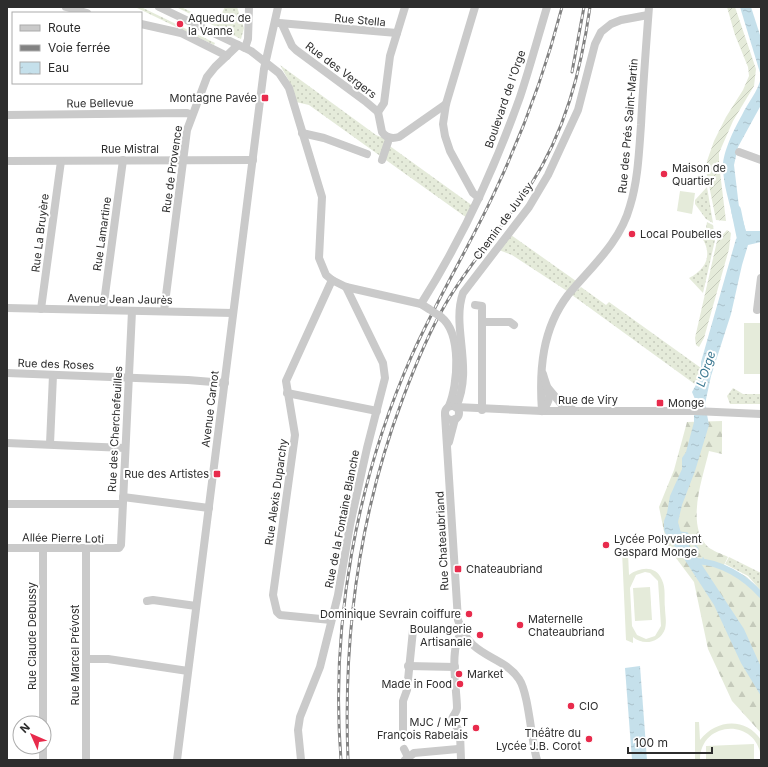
<svg xmlns="http://www.w3.org/2000/svg" width="768" height="767" font-family="Inter,sans-serif">
  <style>
    .grass { fill: url(#grass-dots) }
    .forest { fill: url(#forest-firs) }
    .garden { fill: url(#garden-furrows) }
    .pitch { fill: #e5ebda; fill-rule: evenodd }
    .water { fill: url(#water-ripples) }
    .lines { fill: none; stroke-linecap: round; stroke-linejoin: round }
    .stream { stroke: #c5e0eb; stroke-width: 1.5 }
    .canal { stroke: #c5e0eb; stroke-width: 6 }
    .river { stroke: #c5e0eb; stroke-width: 10 }
    .minor { stroke: #cacaca; stroke-width: 8 }
    .rail-casing { stroke: #828282; stroke-width: 3 }
    .rail { stroke: #fff; stroke-width: 1.5; stroke-dasharray: 4.5; stroke-linecap: butt }
    .minor-bridge { stroke: #cacaca; stroke-width: 8 }
    .poi-dot { fill: #e82b4c; stroke: #fff; stroke-width: 1.5 }
    .labels { text-anchor: middle; stroke-width: 4; stroke-linejoin: round; paint-order: stroke }
    .poi-label { font-size: 11px; fill: #2d2d2d; stroke: #fff; text-anchor: start }
    .street-label { font-size: 11px; fill: #2d2d2d; stroke: #fff }
    .water-label { font-size: 12px; font-style: italic; fill: #3a7790; stroke: #fff }
  </style>
  <defs>
    <pattern id="grass-dots" width="8" height="8" patternUnits="userSpaceOnUse"><rect width="8" height="8" fill="#e5ebda"/><path d="M2 2h.1M6 6h.1" fill="none" stroke="#c5cabb" stroke-width="1.8" stroke-linecap="round"/></pattern>
    <pattern id="forest-firs" width="22" height="20" patternUnits="userSpaceOnUse"><rect width="22" height="20" fill="#e5ebda"/><path d="M5 1l3.5 6h-7zM16 11l3.5 6h-7z" fill="#c5cabb"/></pattern>
    <pattern id="garden-furrows" width="10" height="10" patternUnits="userSpaceOnUse"><rect width="10" height="10" fill="#e5ebda"/><path d="M-1 1l2-2M0 10L10 0M9 11l2-2" fill="none" stroke="#c5cabb"/></pattern>
    <pattern id="water-ripples" width="26" height="14" patternUnits="userSpaceOnUse"><rect width="26" height="14" fill="#c5e0eb"/><path d="M2 4q2-2 4 0t4 0M15 11q2-2 4 0t4 0" fill="none" stroke="#aac0ca"/></pattern>
  </defs>
  <rect width="100%" height="100%" fill="#fff"/>
  <g class="grass">
    <path d="M 135,7 L 141,7 L 215,43 L 214,45 Z"/>
    <path d="M 176,7 L 181,7 L 216,24 L 225,7 L 237,7 L 244,28 L 241,39 Z"/>
    <path d="M 280,65 L 376,135 L 388,140 L 387,144 L 473,206 L 467,218 L 309,105 L 296,102 L 293,88 Z"/>
    <path d="M 707,187 L 713,223 L 706,219 L 695,204 L 695,200 Z"/>
    <path d="M 707,222 L 713,225 L 715,240 L 703,293 L 689,278 C 709,268 713,251 699,234 L 706,228 Z"/>
    <path d="M 511,235 L 576,281 L 567,291 L 512,255 L 499,250 Z"/>
    <path d="M 581,287 L 606,305 L 609,302 L 701,368 L 701,376 L 696,385 L 572,295 Z"/>
    <path d="M 733,388 L 743,394 L 761,394 L 761,404 L 730,404 L 727,396 Z"/>
    <path d="M 729,557 L 761,573 L 761,591 L 748,576 L 725,564 Z"/>
  </g>
  <path class="forest" d="M 722,421 L 722,454 L 709,451 C 703,477 685,525 708,547 C 713,551 722,554 728,557 L 724,565 L 747,577 L 761,592 L 761,733 L 732,701 L 708,649 L 694,582 L 667,546 L 659,507 L 674,470 L 687,422 Z"/>
  <g class="garden">
    <path d="M 727,7 L 735,7 L 756,69 L 754,86 L 733,121 L 719,153 L 719,164 L 726,221 L 716,220 L 706,170 L 707,161 L 714,141 L 726,117 L 743,90 L 749,76 L 748,67 L 735,35 Z"/>
    <path d="M 727,230 L 731,233 L 729,249 L 704,338 L 699,347 L 696,345 L 695,338 L 717,241 Z"/>
  </g>
  <g class="pitch">
    <path d="M 680,191 L 695,193 L 692,214 L 677,211 Z"/>
    <rect x="744" y="323" width="17" height="51"/>
    <path d="M 622,551 L 628,553 L 629,575 C 640,567 656,565 662,580 C 666,588 664,599 665,608 C 665,614 667,622 665,629 C 660,643 643,646 633,637 L 633,643 L 626,640 ZM 645,572 L 650,573 L 658,581 L 661,626 L 655,636 L 646,639 L 637,635 L 632,626 L 630,588 L 636,575 Z"/>
    <path d="M 650,587 L 652,620 L 635,621 L 633,588 Z"/>
    <path d="M 695,722 L 699,722 L 700,740 C 716,719 746,717 761,740 L 761,757 C 756,717 700,721 700,760 L 695,760 Z"/>
    <path d="M 754,744 L 754,760 L 706,760 L 706,746 Z"/>
  </g>
  <g class="water">
    <path d="M 740,7 L 751,7 L 761,38 L 761,76 Z"/>
    <path d="M 761,77 L 761,105 L 738,147 L 734,165 L 739,207 L 746,231 L 761,231 L 761,242 L 748,245 L 742,265 L 731,314 L 711,376 L 705,404 L 709,425 L 695,471 L 682,505 L 678,522 L 681,533 L 744,629 L 761,667 L 761,696 L 741,663 L 714,605 L 679,551 L 668,539 L 664,530 L 664,521 L 667,513 L 670,496 L 682,469 L 682,458 L 686,452 L 694,422 L 694,411 L 697,411 L 697,404 L 692,392 L 701,376 L 701,362 L 736,239 L 743,232 L 740,224 L 733,219 C 730,203 723,185 723,166 C 723,152 734,129 742,115 C 748,102 758,92 761,77 Z"/>
    <path d="M 640,666 L 647,760 L 632,760 L 625,668 Z"/>
  </g>
  <g class="lines">
    <g class="stream">
      <path d="M 678,532 L 687,533 L 698,549"/>
      <path d="M 703,558 L 704,562"/>
    </g>
    <path class="canal" d="M 696,561 C 721,562 745,577 761,595"/>
    <path class="river" d="M 736,210 L 742,239 L 741,245"/>
    <g class="minor">
      <path d="M 66,7 L 87,13"/>
      <path d="M 159,7 L 251,51 L 279,73 L 289,88 L 322,197 L 319,258 L 326,275 L 332,280 L 346,287 L 421,304 L 429,309"/>
      <path d="M 405,7 L 390,56 L 384,103 L 378,112 L 382,132 C 386,138 392,139 399,137 L 446,104"/>
      <path d="M 475,7 L 446,104 L 443,124 L 445,136 L 450,151 L 473,193 L 479,198"/>
      <path d="M 279,23 L 397,33"/>
      <path d="M 141,24 L 181,33 L 227,56"/>
      <path d="M 282,24 L 292,46 L 296,50 L 365,101 L 378,112"/>
      <path d="M 245,48 L 248,39 L 249,7"/>
      <path d="M 7,115 L 187,113 L 192,115"/>
      <path d="M 302,133 L 324,138 L 367,154"/>
      <path d="M 739,152 L 761,160"/>
      <path d="M 382,160 L 388,142"/>
      <path d="M 7,161 L 253,160"/>
      <path d="M 421,304 C 462,239 494,170 520,97 C 530,67 538,37 547,7"/>
      <path d="M 475,305 L 482,306 L 482,322"/>
      <path d="M 7,308 L 233,313"/>
      <path d="M 41,309 L 61,161"/>
      <path d="M 103,310 L 123,160"/>
      <path d="M 757,310 L 761,278"/>
      <path d="M 164,311 L 187,130 L 207,77 L 215,67 L 238,45"/>
      <path d="M 441,317 C 462,333 458,385 449,406"/>
      <path d="M 7,373 L 188,380 L 225,383"/>
      <path d="M 548,388 L 562,405 L 572,409"/>
      <path d="M 287,393 L 377,411"/>
      <circle cx="452" cy="413" r="7"/>
      <path d="M 456,407 C 474,368 451,327 463,293 L 529,207 L 548,175 L 578,110 L 595,44 L 601,32 L 611,24 L 621,20 L 648,15"/>
      <path d="M 456,407 L 542,411 L 694,411 L 761,414"/>
      <path d="M 482,410 L 482,322 L 510,322 L 514,325"/>
      <path d="M 542,411 C 539,370 542,329 568,295 C 591,267 620,243 630,206 C 638,180 639,152 641,125 C 643,86 646,46 649,7"/>
      <path d="M 542,411 C 555,396 547,390 543,374"/>
      <path d="M 445,415 L 458,620 C 470,659 502,654 519,679 C 529,694 531,740 537,760"/>
      <path d="M 449,442 L 455,419"/>
      <path d="M 7,443 L 125,448"/>
      <path d="M 50,444 L 53,375"/>
      <path d="M 123,497 L 209,508"/>
      <path d="M 7,504 L 122,504"/>
      <path d="M 7,548 L 119,548 L 121,545 L 132,311"/>
      <path d="M 147,601 L 153,600 L 196,606"/>
      <path d="M 331,620 L 280,615 L 277,612 L 273,595 L 295,435 L 286,381 L 332,280"/>
      <path d="M 86,659 L 108,659 L 188,671"/>
      <path d="M 408,666 L 455,667"/>
      <path d="M 43,723 L 43,549"/>
      <path d="M 403,737 L 403,701 L 407,690 L 413,630"/>
      <path d="M 404,749 L 408,757"/>
      <path d="M 43,760 L 43,747"/>
      <path d="M 86,760 L 86,549"/>
      <path d="M 177,760 L 264,69 L 278,7"/>
      <path d="M 301,760 L 298,730 L 300,717 L 320,667 L 338,595 L 350,525 L 367,448 L 385,378 L 383,363 L 346,287"/>
      <path d="M 405,760 L 414,753 L 458,749"/>
      <path d="M 461,760 L 460,733 L 452,719 C 453,715 457,712 457,708 C 457,689 448,645 463,632"/>
    </g>
    <defs>
      <g id="rail">
        <path d="M 572,72 L 584,7"/>
        <path d="M 341,760 C 330,624 357,479 412,355 C 438,297 471,244 497,187 C 524,129 546,69 562,7"/>
        <path d="M 348,760 C 343,636 359,514 403,398 C 415,366 428,334 445,305 C 469,263 503,227 530,186 C 565,132 581,71 590,7"/>
      </g>
    </defs>
    <use href="#rail" class="rail-casing"/>
    <use href="#rail" class="rail"/>
    <path class="minor-bridge" d="M 429,309 L 441,317"/>
  </g>
  <g class="poi-dot">
    <circle cx="180" cy="24" r="4"/>
    <rect x="261" y="94" width="8" height="8" rx="2"/>
    <circle cx="664" cy="174" r="4"/>
    <circle cx="632" cy="234" r="4"/>
    <rect x="656" y="399" width="8" height="8" rx="2"/>
    <rect x="213" y="470" width="8" height="8" rx="2"/>
    <circle cx="606" cy="545" r="4"/>
    <rect x="454" y="565" width="8" height="8" rx="2"/>
    <circle cx="469" cy="614" r="4"/>
    <circle cx="520" cy="625" r="4"/>
    <circle cx="480" cy="635" r="4"/>
    <circle cx="459" cy="674" r="4"/>
    <circle cx="460" cy="684" r="4"/>
    <circle cx="571" cy="706" r="4"/>
    <circle cx="476" cy="728" r="4"/>
    <circle cx="589" cy="739" r="4"/>
  </g>
  <g class="labels">
    <g class="poi-label">
      <text x="188" y="22">Aqueduc de<tspan x="188" dy="13">la Vanne</tspan></text>
      <text x="257" y="102" text-anchor="end">Montagne Pavée</text>
      <text x="672" y="172">Maison de<tspan x="672" dy="13">Quartier</tspan></text>
      <text x="640" y="238">Local Poubelles</text>
      <text x="668" y="407">Monge</text>
      <text x="209" y="478" text-anchor="end">Rue des Artistes</text>
      <text x="614" y="543">Lycée Polyvalent<tspan x="614" dy="13">Gaspard Monge</tspan></text>
      <text x="466" y="573">Chateaubriand</text>
      <text x="461" y="618" text-anchor="end">Dominique Sevrain coiffure</text>
      <text x="528" y="623">Maternelle<tspan x="528" dy="13">Chateaubriand</tspan></text>
      <text x="472" y="633" text-anchor="end">Boulangerie<tspan x="472" dy="13">Artisanale</tspan></text>
      <text x="467" y="678">Market</text>
      <text x="452" y="688" text-anchor="end">Made in Food</text>
      <text x="579" y="710">CIO</text>
      <text x="468" y="726" text-anchor="end">MJC / MPT<tspan x="468" dy="13">François Rabelais</tspan></text>
      <text x="581" y="737" text-anchor="end">Théâtre du<tspan x="581" dy="13">Lycée J.B. Corot</tspan></text>
    </g>
    <g class="street-label">
      <text transform="translate(360 20) rotate(5)" y="4">Rue Stella</text>
      <text transform="translate(341 70) rotate(37)" y="4">Rue des Vergers</text>
      <text transform="translate(505 99) rotate(-71)" y="4">Boulevard de l'Orge</text>
      <text transform="translate(100 103) rotate(-1)" y="4">Rue Bellevue</text>
      <text transform="translate(628 126) rotate(-85)" y="4">Rue des Prés Saint-Martin</text>
      <text x="130" y="153">Rue Mistral</text>
      <text transform="translate(172 169) rotate(-82)" y="4">Rue de Provence</text>
      <text transform="translate(503 221) rotate(-54)" y="4">Chemin de Juvisy</text>
      <text transform="translate(40 233) rotate(-83)" y="4">Rue La Bruyère</text>
      <text transform="translate(102 234) rotate(-82)" y="4">Rue Lamartine</text>
      <text transform="translate(120 299) rotate(1)" y="4">Avenue Jean Jaurès</text>
      <text transform="translate(56 364) rotate(2)" y="4">Rue des Roses</text>
      <text x="588" y="404">Rue de Viry</text>
      <text transform="translate(210 409) rotate(-83)" y="4">Avenue Carnot</text>
      <text transform="translate(115 429) rotate(-87)" y="4">Rue des Cherchefeuilles</text>
      <text transform="translate(276 492) rotate(-82)" y="4">Rue Alexis Duparchy</text>
      <text transform="translate(342 519) rotate(-79)" y="4">Rue de la Fontaine Blanche</text>
      <text transform="translate(63 538) rotate(1)" y="4">Allée Pierre Loti</text>
      <text transform="translate(442 541) rotate(-93)" y="4">Rue Chateaubriand</text>
      <text transform="translate(32 636) rotate(-90)" y="4">Rue Claude Debussy</text>
      <text transform="translate(75 655) rotate(-90)" y="4">Rue Marcel Prévost</text>
    </g>
    <g class="water-label">
      <text transform="translate(706 369) rotate(-72)" y="4">L'Orge</text>
    </g>
  </g>
  <rect width="768" height="767" fill="none" stroke="#2d2d2d" stroke-width="16"/>
  <rect x="12" y="12" width="130" height="72" fill="#ffffff" stroke="#ababab"/>
  <rect x="20" y="25" width="20" height="6" fill="#cacaca" stroke="#ababab"/>
  <text x="48" y="32" font-size="12" fill="#2d2d2d">Route</text>
  <rect x="20" y="45" width="20" height="6" fill="#828282" stroke="#ababab"/>
  <text x="48" y="52" font-size="12" fill="#2d2d2d">Voie ferrée</text>
  <rect x="20" y="62" width="20" height="12" fill="url(#water-ripples)" stroke="#ababab"/>
  <text x="48" y="72" font-size="12" fill="#2d2d2d">Eau</text>
  <g transform="translate(32 735) rotate(315)"><circle r="19" fill="#ffffff" stroke="#ababab"/>
  <path d="M0-3L7 15L0 10L-7 15Z" fill="#e82b4c"/>
  <text y="-6" font-size="11" font-weight="bold" text-anchor="middle" fill="#2d2d2d">N</text>
  </g>
  <path d="M628 747v6h84v-6" fill="none" stroke="#2d2d2d" stroke-width="2"/>
  <text x="634" y="747" font-size="12" fill="#2d2d2d" stroke="#ffffff" stroke-width="3" paint-order="stroke">100 m</text>
</svg>
